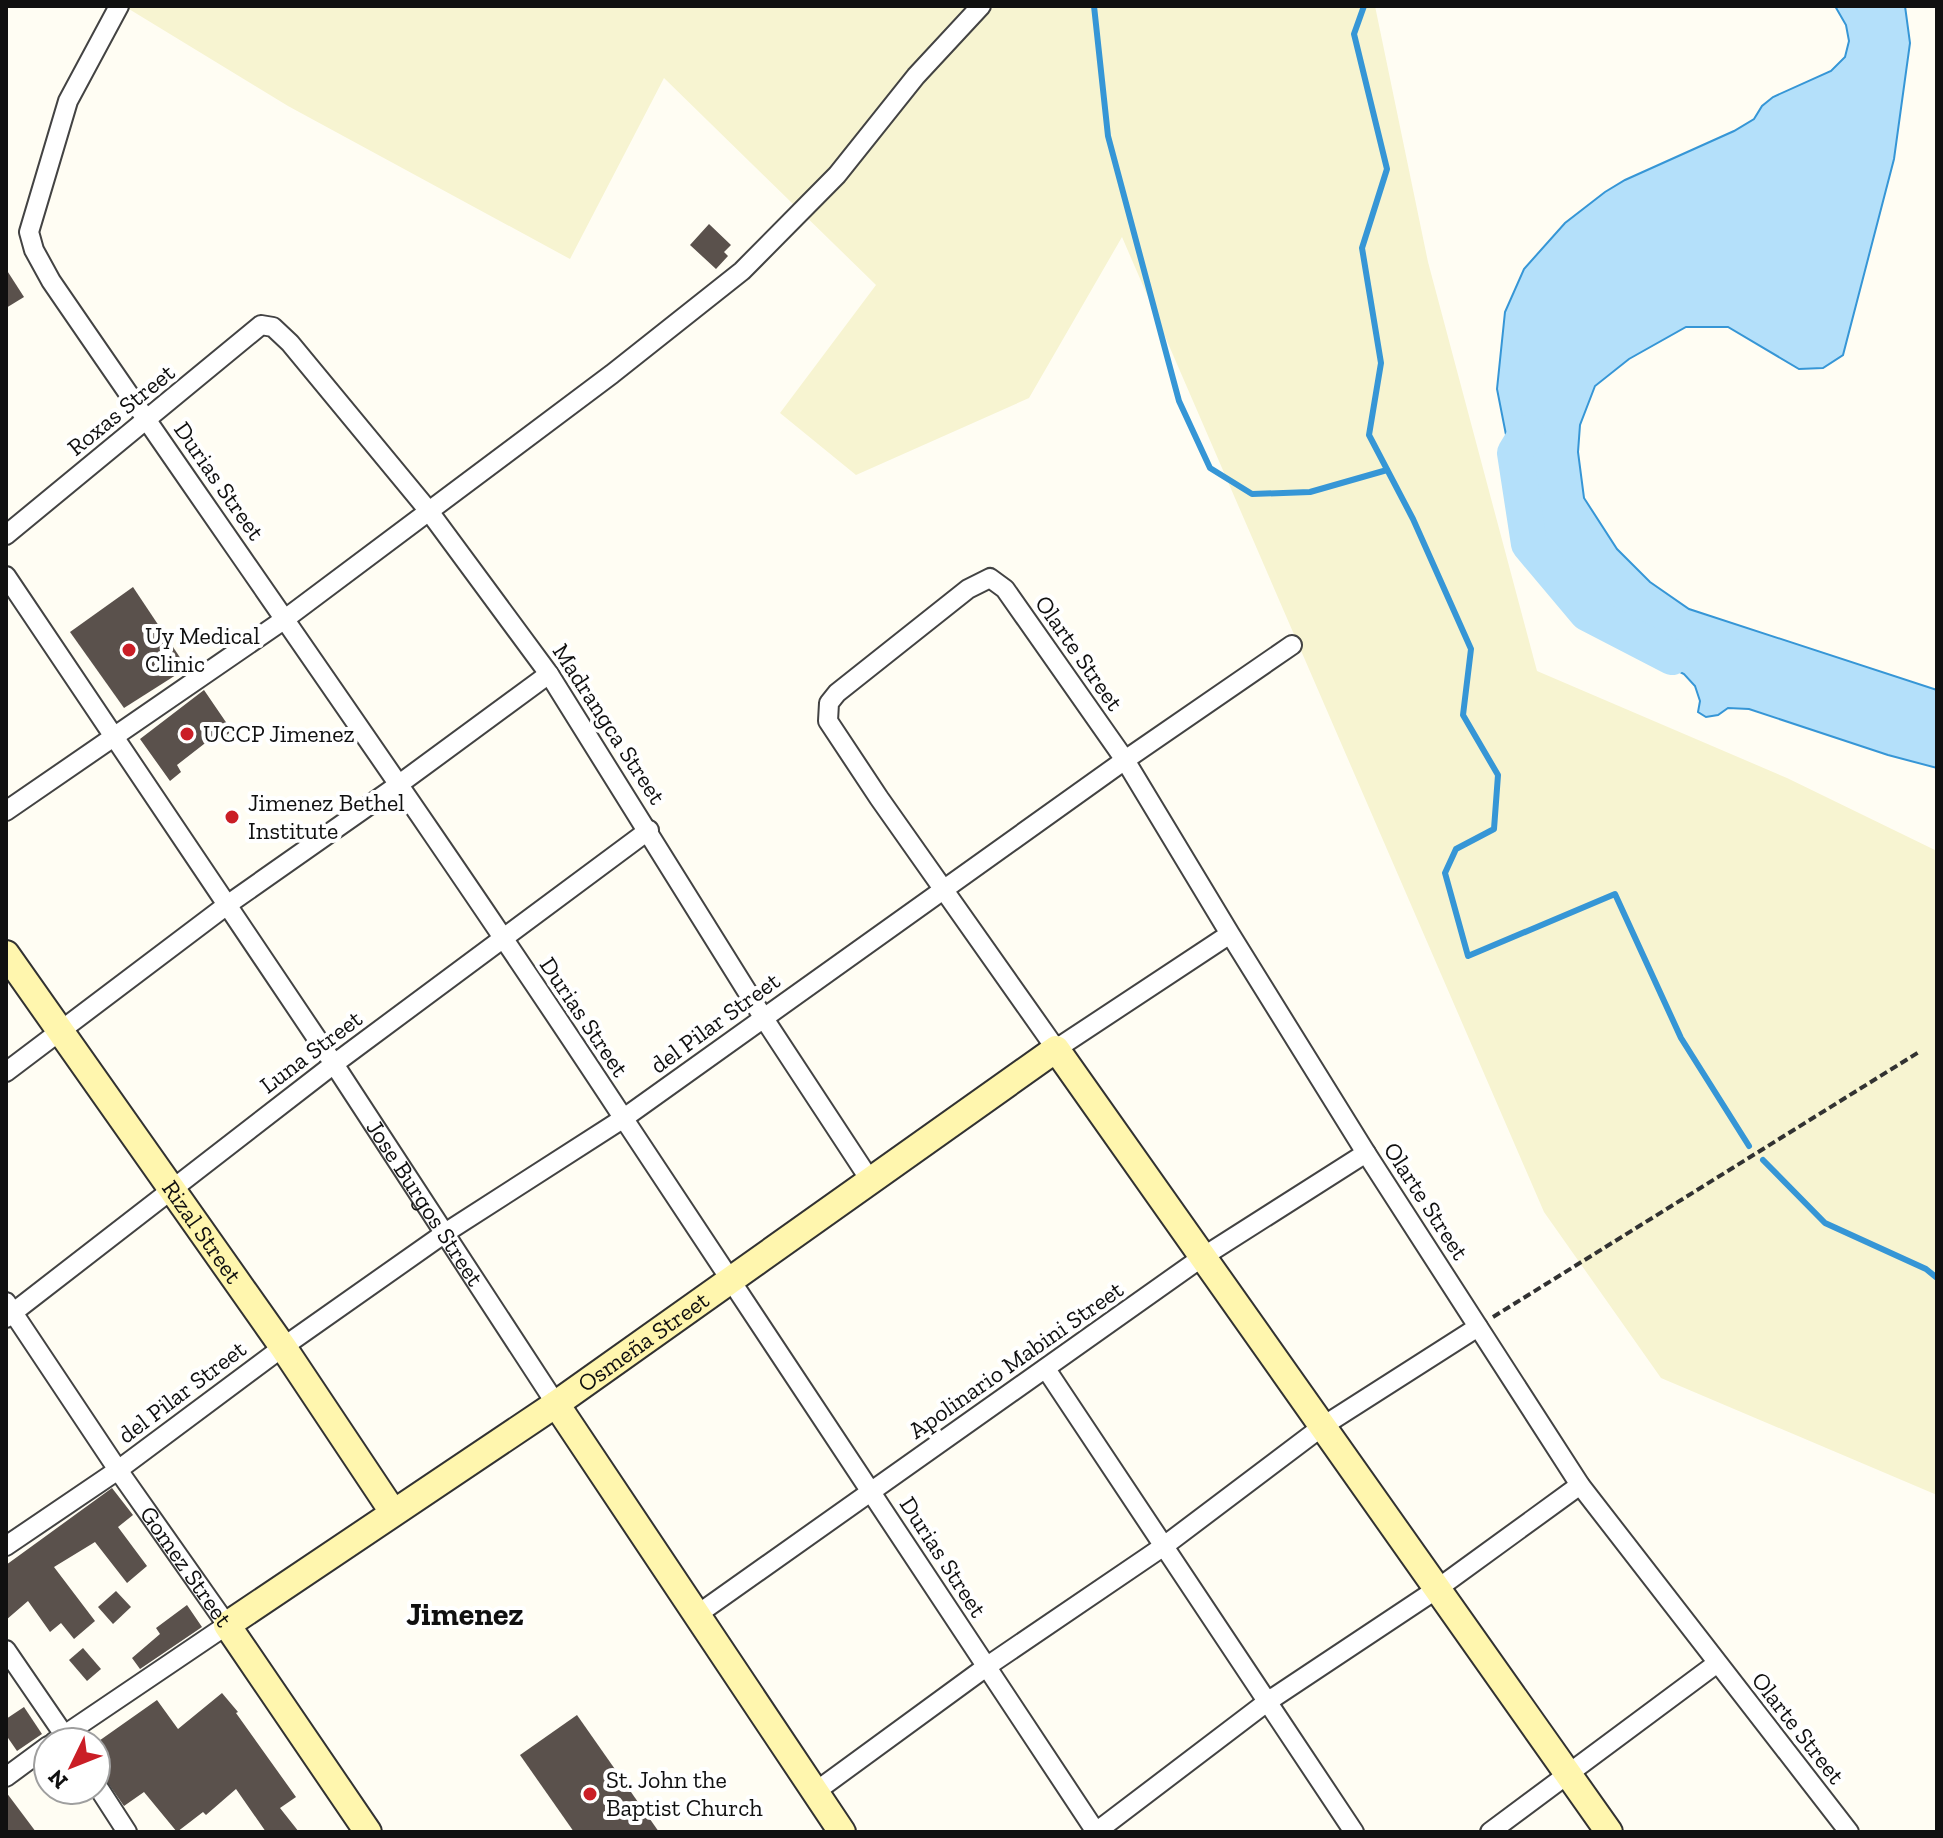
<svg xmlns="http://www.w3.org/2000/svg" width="1943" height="1838" font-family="'Zilla Slab',serif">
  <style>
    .farmland { fill: #f7f4d1 }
    .water { fill: #b4e0fa; stroke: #3696d6; stroke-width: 2 }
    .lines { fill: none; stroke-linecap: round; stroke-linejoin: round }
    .stream { stroke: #3696d6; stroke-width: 6 }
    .river { stroke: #b4e0fa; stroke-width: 36 }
    .building { fill: #5a514c }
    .street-casing { stroke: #434343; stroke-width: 22 }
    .secondary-casing { stroke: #323232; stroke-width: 30 }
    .path { stroke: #323232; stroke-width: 4; stroke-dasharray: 8 4; stroke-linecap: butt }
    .street { stroke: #fff; stroke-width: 18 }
    .secondary { stroke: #fff6ae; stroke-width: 26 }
    .poi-dot { fill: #ca1e26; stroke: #fff; stroke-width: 3 }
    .labels { text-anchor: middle; stroke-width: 8; stroke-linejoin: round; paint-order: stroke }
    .street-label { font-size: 24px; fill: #101010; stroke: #fff }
    .poi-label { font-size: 24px; fill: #101010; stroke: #fff; text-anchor: start }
    .district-label { font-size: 32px; font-weight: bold; fill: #101010; stroke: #fff }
  </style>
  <rect width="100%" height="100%" fill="#fffdf3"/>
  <path class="farmland" d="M 124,6 L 1375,6 L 1428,262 L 1537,671 L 1787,778 L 1937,851 L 1937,1495 L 1661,1378 L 1544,1212 L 1122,237 L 1029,398 L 856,475 L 780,413 L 876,285 L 664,78 L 570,259 L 288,106 Z"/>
  <path class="water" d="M 1835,6 L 1905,6 L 1910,43 L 1894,159 L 1843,355 L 1823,368 L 1799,369 L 1728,327 L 1686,327 L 1629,359 L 1595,386 L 1580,425 L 1578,452 L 1584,498 L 1617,549 L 1650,582 L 1689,609 L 1937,690 L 1937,768 L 1888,755 L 1749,709 L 1728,708 L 1718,715 L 1706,717 L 1698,712 L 1700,701 L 1695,686 L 1684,674 L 1656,660 L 1637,645 L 1616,616 L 1591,609 L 1586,605 L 1574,580 L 1565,576 L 1539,540 L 1508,445 L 1497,389 L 1505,312 L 1524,269 L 1565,223 L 1605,192 L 1625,180 L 1734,131 L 1754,119 L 1762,106 L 1773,97 L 1831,71 L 1845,57 L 1849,41 L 1846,25 Z"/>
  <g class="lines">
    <g class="stream">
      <path d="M 1094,6 L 1108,136 L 1179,401 L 1210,468 L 1252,494 L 1310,492 L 1387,470"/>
      <path d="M 1364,6 L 1354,34 L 1387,169 L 1362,248 L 1381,363 L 1369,435 L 1413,519 L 1471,649 L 1463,715 L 1498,775 L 1494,829 L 1456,849 L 1445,873 L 1468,956 L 1615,894 L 1681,1038 L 1749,1146"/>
      <path d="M 1763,1160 L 1825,1223 L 1926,1269 L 1937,1278"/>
    </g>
    <path class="river" d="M 1527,433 L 1515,453 L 1529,544 L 1587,613 L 1672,657"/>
  </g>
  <g class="building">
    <path d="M 709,224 L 731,245 L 724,252 L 728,256 L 716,269 L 690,245 Z"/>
    <path d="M 6,269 L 24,297 L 6,308 Z"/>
    <path d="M 133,587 L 187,668 L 124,708 L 70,632 Z"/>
    <path d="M 204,690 L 232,731 L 216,743 L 213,737 L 177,765 L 181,772 L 170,781 L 140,739 Z"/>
    <path d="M 112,1488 L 133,1515 L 118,1527 L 147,1566 L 127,1583 L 95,1542 L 54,1567 L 95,1621 L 74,1639 L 61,1623 L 50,1632 L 28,1601 L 6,1620 L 6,1565 Z"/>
    <path d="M 116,1591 L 131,1607 L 113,1624 L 98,1607 Z"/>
    <path d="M 187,1605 L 202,1627 L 140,1669 L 132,1658 L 160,1634 L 156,1628 Z"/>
    <path d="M 83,1648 L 101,1669 L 87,1681 L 69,1660 Z"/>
    <path d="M 222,1693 L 238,1712 L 236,1713 L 296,1797 L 280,1808 L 299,1832 L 266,1832 L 236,1789 L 206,1815 L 203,1812 L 177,1832 L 144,1792 L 124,1806 L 96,1766 L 96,1743 L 157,1700 L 178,1729 Z"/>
    <path d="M 24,1707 L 42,1734 L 17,1751 L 6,1735 L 6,1719 Z"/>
    <path d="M 577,1715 L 659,1832 L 574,1832 L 520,1755 Z"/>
    <path d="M 6,1792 L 36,1832 L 6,1832 Z"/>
  </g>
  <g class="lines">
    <defs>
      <g id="street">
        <path d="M 119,6 L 68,101 L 29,232 L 34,250 L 51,281 C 242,560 438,836 624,1119 C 781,1357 938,1595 1096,1832 L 1267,1702 L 1437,1589 L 1580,1485"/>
        <path d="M 6,535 L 261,325 L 273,327 L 290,343 L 428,510 L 549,674 L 763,1017 L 870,1180"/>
        <path id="s1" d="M 6,576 L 334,1064 L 556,1404"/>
        <path d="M 6,811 L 285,619 L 612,374 L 742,271 L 837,175 L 916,76 L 981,6"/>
        <path d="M 1230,934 L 1056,1049 L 879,798 L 828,721 L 829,703 L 837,693 L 968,589 L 990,578 L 1005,589 L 1125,760 L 1230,934 L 1366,1153 L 1580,1485 L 1849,1832"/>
        <path d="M 6,1072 L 227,905 L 398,785 L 549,674"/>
        <path id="s2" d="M 6,1302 L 118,1470 L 227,1625 L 54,1742"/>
        <path d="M 6,1318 L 334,1064 L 649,830"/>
        <path d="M 1046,1369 L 1354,1832"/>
        <path d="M 6,1546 L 118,1470 L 283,1347 L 445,1233 L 624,1118 L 1125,760 L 1292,645"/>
        <path d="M 698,1614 L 1201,1258 L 1366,1153"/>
        <path d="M 6,1650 L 69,1742"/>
        <path d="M 6,1777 L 48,1746"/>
        <path d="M 96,1784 L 127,1832"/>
        <path d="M 815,1792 L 986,1667 L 1164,1546 L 1323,1426 L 1478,1327"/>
        <path d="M 1490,1832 L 1716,1664"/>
      </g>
      <g id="secondary">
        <path id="s3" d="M 6,954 L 283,1347 L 393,1512"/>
        <path d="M 556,1404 L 842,1832"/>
        <path id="s4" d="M 368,1832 L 227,1625 L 556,1404 L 1056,1049 L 1609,1832"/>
      </g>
    </defs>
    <use href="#street" class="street-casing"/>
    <use href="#secondary" class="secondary-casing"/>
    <path class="path" d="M 1493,1317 L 1919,1052"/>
    <use href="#street" class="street"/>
    <use href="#secondary" class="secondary"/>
  </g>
  <g class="poi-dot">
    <circle cx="129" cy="650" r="8"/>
    <circle cx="187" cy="734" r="8"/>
    <circle cx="232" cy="817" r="8"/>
    <circle cx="590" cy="1794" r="8"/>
  </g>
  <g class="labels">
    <g class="street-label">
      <text transform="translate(121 410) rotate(-39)" y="8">Roxas Street</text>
      <text transform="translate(219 481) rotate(55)" y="8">Durias Street</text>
      <text transform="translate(1079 653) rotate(55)" y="8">Olarte Street</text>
      <text transform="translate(609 724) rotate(57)" y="8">Madrangca Street</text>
      <text transform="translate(584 1017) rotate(56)" y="8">Durias Street</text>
      <text transform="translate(715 1023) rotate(-36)" y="8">del Pilar Street</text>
      <text transform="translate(311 1052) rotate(-37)" y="8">Luna Street</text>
      <text transform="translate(1426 1201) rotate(57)" y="8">Olarte Street</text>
      <text dy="8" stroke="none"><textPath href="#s1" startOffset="754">Jose Burgos Street</textPath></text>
      <text dy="8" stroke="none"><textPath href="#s3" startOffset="340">Rizal Street</textPath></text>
      <text dy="8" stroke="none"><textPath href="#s4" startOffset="754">Osmeña Street</textPath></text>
      <text transform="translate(1016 1360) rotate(-35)" y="8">Apolinario Mabini Street</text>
      <text transform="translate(182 1392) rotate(-37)" y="8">del Pilar Street</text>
      <text transform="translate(943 1557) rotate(57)" y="8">Durias Street</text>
      <text dy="8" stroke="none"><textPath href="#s2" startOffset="320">Gomez Street</textPath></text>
      <text transform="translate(1798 1728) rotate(52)" y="8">Olarte Street</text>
    </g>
    <g class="poi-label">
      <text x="145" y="644">Uy Medical<tspan x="145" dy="28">Clinic</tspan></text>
      <text x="203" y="742">UCCP Jimenez</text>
      <text x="248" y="811">Jimenez Bethel<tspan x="248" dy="28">Institute</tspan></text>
      <text x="606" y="1788">St. John the<tspan x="606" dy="28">Baptist Church</tspan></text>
    </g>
    <g class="district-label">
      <text x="465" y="1625">Jimenez</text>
    </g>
  </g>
  <rect width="1943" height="1838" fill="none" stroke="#101010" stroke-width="16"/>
  <g transform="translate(72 1766) rotate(227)"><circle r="38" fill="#ffffff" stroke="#9f9f9f" stroke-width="2"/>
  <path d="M0-6L14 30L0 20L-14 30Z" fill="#ca1e26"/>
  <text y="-12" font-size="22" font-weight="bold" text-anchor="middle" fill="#101010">N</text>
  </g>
</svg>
